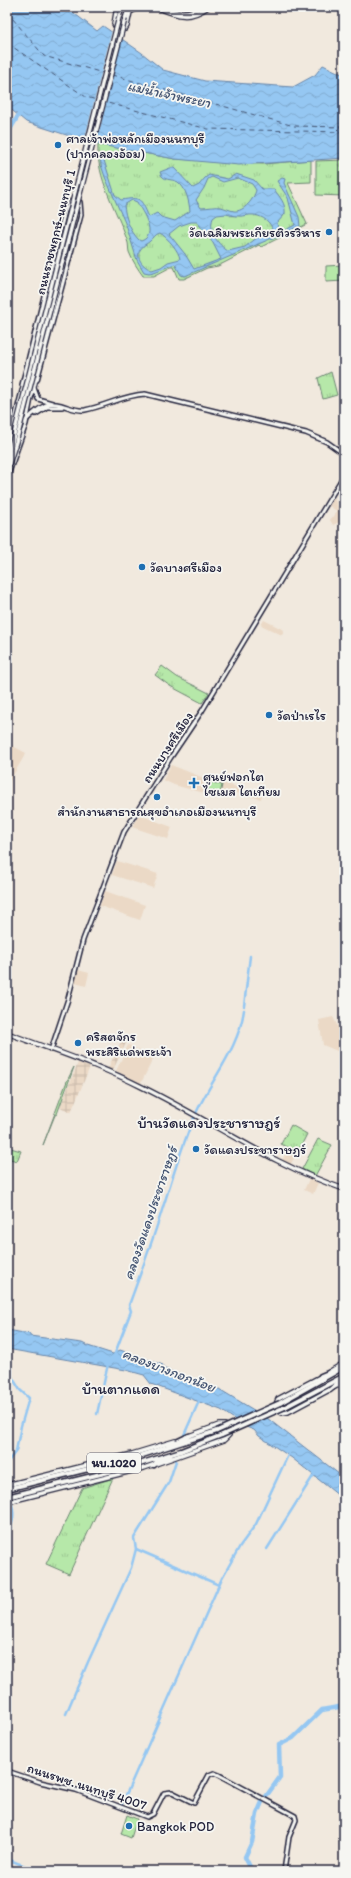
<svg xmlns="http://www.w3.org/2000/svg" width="351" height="1878" font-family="Itim,'Playpen Sans Thai',sans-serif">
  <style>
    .built { fill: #ebd9c6 }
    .industrial { fill: url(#industrial-grid) }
    .grass { fill: url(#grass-tufts); stroke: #6c8572 }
    .garden { fill: #b6e8a9; stroke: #6c8572 }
    .water { fill: url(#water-waves); stroke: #6785a9; fill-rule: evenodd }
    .pier { fill: #f1e9de }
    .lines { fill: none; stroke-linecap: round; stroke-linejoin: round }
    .canal { stroke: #95c7f2; stroke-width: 2.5 }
    .river { stroke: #95c7f2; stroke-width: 4.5 }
    .ferry { stroke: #445472; stroke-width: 1; stroke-dasharray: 5 4; stroke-linecap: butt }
    .tertiary-casing { stroke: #22223b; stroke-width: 6 }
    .secondary-casing { stroke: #22223b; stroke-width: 6 }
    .primary-casing { stroke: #22223b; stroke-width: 7 }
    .tertiary { stroke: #f6f6f2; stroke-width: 3 }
    .secondary { stroke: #f6f6f2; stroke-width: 3.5 }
    .primary { stroke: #f6f6f2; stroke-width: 4 }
    .secondary-bridge-casing { stroke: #22223b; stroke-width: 6; stroke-linecap: butt }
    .primary-bridge-casing { stroke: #22223b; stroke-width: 7; stroke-linecap: butt }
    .secondary-bridge { stroke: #f6f6f2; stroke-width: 3.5 }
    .primary-bridge { stroke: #f6f6f2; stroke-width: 4 }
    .poi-dot { fill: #1f6fb2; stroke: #f6f6f2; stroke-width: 1.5 }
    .labels { text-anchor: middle; stroke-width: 3.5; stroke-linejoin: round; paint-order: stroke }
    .shield { fill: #f6f6f2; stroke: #626272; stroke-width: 1 }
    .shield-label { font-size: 12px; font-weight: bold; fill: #22223b }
    .poi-label { font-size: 13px; fill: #22223b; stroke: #f6f6f2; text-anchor: start }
    .street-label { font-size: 13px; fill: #22223b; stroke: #f6f6f2 }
    .water-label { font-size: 14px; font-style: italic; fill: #445472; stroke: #f6f6f2 }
    .quarter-label { font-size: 15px; fill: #22223b; stroke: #f6f6f2 }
  </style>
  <defs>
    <pattern id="industrial-grid" width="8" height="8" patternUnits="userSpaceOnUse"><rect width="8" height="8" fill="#ebd9c6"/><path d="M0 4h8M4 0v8" fill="none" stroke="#c9baab"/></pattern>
    <pattern id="grass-tufts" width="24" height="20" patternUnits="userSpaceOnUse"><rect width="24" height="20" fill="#b6e8a9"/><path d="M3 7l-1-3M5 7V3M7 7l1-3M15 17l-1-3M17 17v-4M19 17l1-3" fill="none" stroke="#9cc792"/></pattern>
    <pattern id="water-waves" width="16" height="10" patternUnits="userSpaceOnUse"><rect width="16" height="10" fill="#95c7f2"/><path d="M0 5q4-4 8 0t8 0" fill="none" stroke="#80abd0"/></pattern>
  </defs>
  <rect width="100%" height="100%" fill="#f1e9de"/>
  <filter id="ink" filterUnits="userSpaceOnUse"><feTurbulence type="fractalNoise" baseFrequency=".025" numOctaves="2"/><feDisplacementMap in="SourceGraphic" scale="8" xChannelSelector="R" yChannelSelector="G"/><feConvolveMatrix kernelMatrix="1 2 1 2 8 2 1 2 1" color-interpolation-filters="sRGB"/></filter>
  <g filter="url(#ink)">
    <g class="built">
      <path d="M 334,498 L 344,520 L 333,525 L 330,520 L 337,511 L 329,506 Z"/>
      <path d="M 264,620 L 284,630 L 282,635 L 261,625 Z"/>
      <path d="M 7,743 L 26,753 L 8,784 L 7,784 Z"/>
      <path d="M 171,765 L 209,780 L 262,793 L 261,799 L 225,790 L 223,798 L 174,785 L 163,780 Z"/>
      <path d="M 139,815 L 172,827 L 168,839 L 132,827 Z"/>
      <path d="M 117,861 L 158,874 L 153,888 L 112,875 Z"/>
      <path d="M 105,891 L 145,905 L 140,920 L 100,906 Z"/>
      <path d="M 78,970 L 89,973 L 86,986 L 75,983 Z"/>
      <path d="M 333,1017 L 344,1039 L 344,1052 L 342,1053 L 323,1045 L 319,1020 Z"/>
      <path d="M 128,1045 L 154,1057 L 141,1083 L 116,1071 Z"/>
      <path d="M 289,1147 L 298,1152 L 290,1165 L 282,1161 Z"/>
      <path d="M 309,1179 L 318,1183 L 313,1194 L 304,1190 Z"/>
    </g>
    <g class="industrial">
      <path d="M 119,1035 L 128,1039 L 113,1070 L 108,1068 L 121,1042 L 117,1040 Z"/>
      <path d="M 78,1063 L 90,1067 L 71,1112 L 60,1107 Z"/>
    </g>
    <g class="grass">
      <path d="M 98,144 L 175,159 L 263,164 L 311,160 L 311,182 L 288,183 L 307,224 L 261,247 L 259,245 L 218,266 L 207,268 L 184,279 L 179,279 L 174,267 L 171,267 L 154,276 L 143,276 C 138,269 132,260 129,252 C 128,248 129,244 127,240 C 116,208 96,179 98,144 Z"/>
      <path d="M 344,160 L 344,196 L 316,195 L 316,161 Z"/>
      <path d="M 331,372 L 337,395 L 323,399 L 318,378 Z"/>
      <path d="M 162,666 L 177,677 L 209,693 L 202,703 L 170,686 L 155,675 Z"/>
      <path d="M 74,1067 L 57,1114 L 55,1115 L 43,1145 L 67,1081 Z"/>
      <path d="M 291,1125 L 307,1134 L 298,1152 L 281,1144 Z"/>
      <path d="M 318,1139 L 332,1145 L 315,1176 L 302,1169 Z"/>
      <path d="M 7,1147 L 21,1151 L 17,1161 L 7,1158 Z"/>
      <path d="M 113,1478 L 69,1574 L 46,1564 L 82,1488 Z"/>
    </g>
    <g class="garden">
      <path d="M 343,265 L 344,281 L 326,282 L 326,266 Z"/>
      <path d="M 208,781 L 222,785 L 220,794 L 206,789 Z"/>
      <path d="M 127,1815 L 137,1819 L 131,1838 L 121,1834 Z"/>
    </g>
    <g class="water">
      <path d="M 7,7 L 66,7 L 97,31 L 103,26 L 142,53 L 163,70 L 205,81 L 293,87 L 315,75 L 323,65 L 344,75 L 344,158 L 239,165 L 175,159 L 106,146 L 79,139 L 26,122 L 7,106 Z"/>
      <path d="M 100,154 L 102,154 L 115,195 L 121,200 C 141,197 140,197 149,217 L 157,213 L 161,217 L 175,221 L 190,211 C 189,201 186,188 178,182 C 171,178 163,182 160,172 L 170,168 L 174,168 L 193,188 L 199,185 L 205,178 L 209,175 L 228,179 L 236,174 L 254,180 L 262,189 L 274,189 C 280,198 286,203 285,214 L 277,223 L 278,228 L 283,231 L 295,225 L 288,198 L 277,181 L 282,178 L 285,179 L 284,183 L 299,217 L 300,226 L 185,276 L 181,275 L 175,264 L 154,272 L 149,273 L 144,272 L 137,260 L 126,225 L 105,177 L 101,165 ZM 212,177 L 223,182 L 238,178 L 252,184 L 256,190 C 254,199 244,212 234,211 C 229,210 225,208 221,207 C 215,206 208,208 201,208 L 196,200 L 204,188 L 208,179 ZM 132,200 L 137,202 C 142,212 159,235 141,241 L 139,240 C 130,231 125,217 124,205 ZM 226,214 C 230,215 234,216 238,216 C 243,217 249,214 254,215 C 262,216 274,223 272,233 L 267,236 L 258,237 L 245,247 L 228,251 C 218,245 208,231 213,218 L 217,215 ZM 191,222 L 197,222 L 213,243 L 221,259 L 194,269 L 185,254 L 169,234 L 179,226 ZM 160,233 C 168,238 179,251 180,259 L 168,262 L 161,267 L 152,270 C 145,268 135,259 140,250 C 142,246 147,244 150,241 C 154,238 155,234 160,233 Z"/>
      <path d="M 7,1330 L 30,1334 L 30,1336 L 82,1343 L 88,1346 L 113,1354 L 120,1350 L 163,1365 L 162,1368 L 219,1389 L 267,1418 L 344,1478 L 344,1500 L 292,1458 L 259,1436 L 254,1430 L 246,1427 L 221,1410 L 151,1384 L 144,1375 L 126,1370 L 7,1349 Z"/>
    </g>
    <path class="pier" d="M 112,30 L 122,38 L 96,145 L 84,142 Z"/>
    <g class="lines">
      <g class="canal">
        <path d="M 244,1006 L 250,956"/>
        <path d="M 114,1356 L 131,1311 L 129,1305 C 141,1272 153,1240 163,1207 C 174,1174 183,1140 198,1109 C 214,1076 239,1047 244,1010"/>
        <path d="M 7,1369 L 20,1390 L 29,1398 L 21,1426 L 16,1451 L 7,1463"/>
        <path d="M 97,1414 L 108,1364"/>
        <path d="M 184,1435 L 200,1399"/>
        <path d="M 7,1491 C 15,1510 16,1517 7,1536"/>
        <path d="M 136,1549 L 219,1585"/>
        <path d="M 267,1549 L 315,1473"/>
        <path d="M 66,1714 L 88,1662 L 131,1568 L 136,1549 L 134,1538 L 169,1482 L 176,1461"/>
        <path d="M 121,1806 L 222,1578 L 240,1546 L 256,1524 L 289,1453"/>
        <path d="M 7,1859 L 38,1871"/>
      </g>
      <g class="river">
        <path d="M 7,138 L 9,131 L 21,111"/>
        <path d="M 252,1871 L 245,1857 L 252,1842 L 257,1814 L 262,1802 L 280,1777 L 279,1745 L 293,1738 L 322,1710 L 344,1706"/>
      </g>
      <g class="ferry">
        <path d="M 7,12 L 44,56 L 103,73"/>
        <path d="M 7,43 L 86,97 L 97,100"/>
        <path d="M 112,75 L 294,126 L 344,127"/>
        <path d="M 100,101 L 208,129 L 344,132"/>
      </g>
      <defs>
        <g id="tertiary">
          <path d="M 22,385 L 65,211 L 70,202 L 75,200 L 80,202 L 81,215 L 37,380"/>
          <path d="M 34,388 L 38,399 L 52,403"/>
          <path d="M 36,414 L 47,407 L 62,407"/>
          <path d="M 20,426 C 28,419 36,409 46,405 C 59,400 72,412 85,410 C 106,406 124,395 145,394 L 306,433 L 327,442 L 344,454"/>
          <path d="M 7,449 L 22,391"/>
          <path d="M 7,478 L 26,424 L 32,393"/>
          <path d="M 51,1050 L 68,999 L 83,940 L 124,832 L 171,757 L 202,711 L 344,475"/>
          <path d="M 7,1771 L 40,1782 L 76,1790 L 147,1817 L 153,1814 L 164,1793 L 172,1792 L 194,1803 L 209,1775 L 214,1773 L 219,1775 L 295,1816 L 296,1820 L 289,1837 L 284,1871"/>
        </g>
        <g id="secondary">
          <path d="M 117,7 L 114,24 L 115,26 L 125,29 L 127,26 L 130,12 L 140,7"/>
          <path d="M 156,7 C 176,15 188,21 208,7"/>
          <path d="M 163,7 C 176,14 189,14 202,7"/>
          <path d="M 119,17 L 122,7"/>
          <path d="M 125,19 L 129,7"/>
          <path d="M 22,392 L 56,261"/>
          <path d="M 32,395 L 67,248"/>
          <path d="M 7,1033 C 52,1050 99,1065 142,1087 C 210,1120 272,1165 344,1189"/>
          <path d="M 329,1372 L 344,1363"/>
          <path d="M 322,1376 L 278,1399 L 276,1404 L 277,1410 L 282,1413 L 288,1412 L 344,1382"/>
          <path d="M 7,1485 L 132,1454 L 175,1441"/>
          <path d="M 7,1502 L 144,1468 L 224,1440 L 229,1435 L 229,1430 L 225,1425 L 219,1425 L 186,1437"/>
        </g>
        <g id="primary">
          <path d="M 321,1376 L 333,1371"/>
          <path d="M 330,1390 L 342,1379"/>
          <path d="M 280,1403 L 344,1367"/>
          <path d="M 285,1407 L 344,1376"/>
          <path d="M 170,1445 L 189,1436"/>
          <path d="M 154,1465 L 157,1462 L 170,1456"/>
          <path d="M 7,1489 L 133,1458 L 217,1431"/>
          <path d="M 7,1497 L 133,1466 L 181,1451 L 222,1435"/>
        </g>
      </defs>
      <use href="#tertiary" class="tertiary-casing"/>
      <use href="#secondary" class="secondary-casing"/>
      <use href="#primary" class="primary-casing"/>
      <use href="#tertiary" class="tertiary"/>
      <use href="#secondary" class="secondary"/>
      <use href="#primary" class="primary"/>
      <defs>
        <g id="secondary-bridge">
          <path d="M 7,462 L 119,17"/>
          <path d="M 7,470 L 16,442 L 125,19"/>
        </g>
        <g id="primary-bridge">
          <path d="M 217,1431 L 280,1403"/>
          <path d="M 222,1435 L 285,1407"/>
        </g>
      </defs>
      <use href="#secondary-bridge" class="secondary-bridge-casing"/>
      <use href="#primary-bridge" class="primary-bridge-casing"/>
      <use href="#secondary-bridge" class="secondary-bridge"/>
      <use href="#primary-bridge" class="primary-bridge"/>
    </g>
  </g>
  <g class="poi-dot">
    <circle cx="58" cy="145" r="4"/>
    <circle cx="329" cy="232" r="4"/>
    <circle cx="142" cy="567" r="4"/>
    <circle cx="269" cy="715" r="4"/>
    <path d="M192 777h4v4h4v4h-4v4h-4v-4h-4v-4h4z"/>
    <circle cx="157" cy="797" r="4"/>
    <circle cx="78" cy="1043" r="4"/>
    <circle cx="196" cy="1149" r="4"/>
    <circle cx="129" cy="1826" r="4"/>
  </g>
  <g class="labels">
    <rect class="shield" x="87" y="1453" width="54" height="20" rx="3"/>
    <g class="shield-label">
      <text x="114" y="1467">นบ.1020</text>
    </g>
    <g class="poi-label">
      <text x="66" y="143">ศาลเจ้าพ่อหลักเมืองนนทบุรี<tspan x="66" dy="15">(ปากคลองอ้อม)</tspan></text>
      <text x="321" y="237" text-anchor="end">วัดเฉลิมพระเกียรติวรวิหาร</text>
      <text x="150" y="572">วัดบางศรีเมือง</text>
      <text x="277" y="720">วัดป่าเรไร</text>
      <text x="203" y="781">ศูนย์ฟอกไต<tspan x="203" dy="15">ไซเมส ไตเทียม</tspan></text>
      <text x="157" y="816" text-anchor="middle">สำนักงานสาธารณสุขอำเภอเมืองนนทบุรี</text>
      <text x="86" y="1041">คริสตจักร<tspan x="86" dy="15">พระสิริแด่พระเจ้า</tspan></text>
      <text x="204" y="1154">วัดแดงประชาราษฎร์</text>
      <text x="137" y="1831">Bangkok POD</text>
    </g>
    <g class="street-label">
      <text transform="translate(55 232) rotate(-76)" y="5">ถนนราชพฤกษ์-นนทบุรี 1</text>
      <text transform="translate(167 747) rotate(-57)" y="5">ถนนบางศรีเมือง</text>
      <text transform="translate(87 1786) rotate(18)" y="5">ถนนรพช. นนทบุรี 4007</text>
    </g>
    <g class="water-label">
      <text transform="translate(169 94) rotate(12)" y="5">แม่น้ำเจ้าพระยา</text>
      <text transform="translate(150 1213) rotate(-71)" y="5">คลองวัดแดงประชาราษฎร์</text>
      <text transform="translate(169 1370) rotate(21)" y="5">คลองบางกอกน้อย</text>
    </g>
    <g class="quarter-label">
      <text x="209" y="1128">บ้านวัดแดงประชาราษฎร์</text>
      <text x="121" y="1394">บ้านตากแดด</text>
    </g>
  </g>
  <rect width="351" height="1878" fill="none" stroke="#f6f6f2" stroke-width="24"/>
  <rect x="12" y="12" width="327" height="1854" fill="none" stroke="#22223b" stroke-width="1.5" filter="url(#ink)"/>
</svg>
